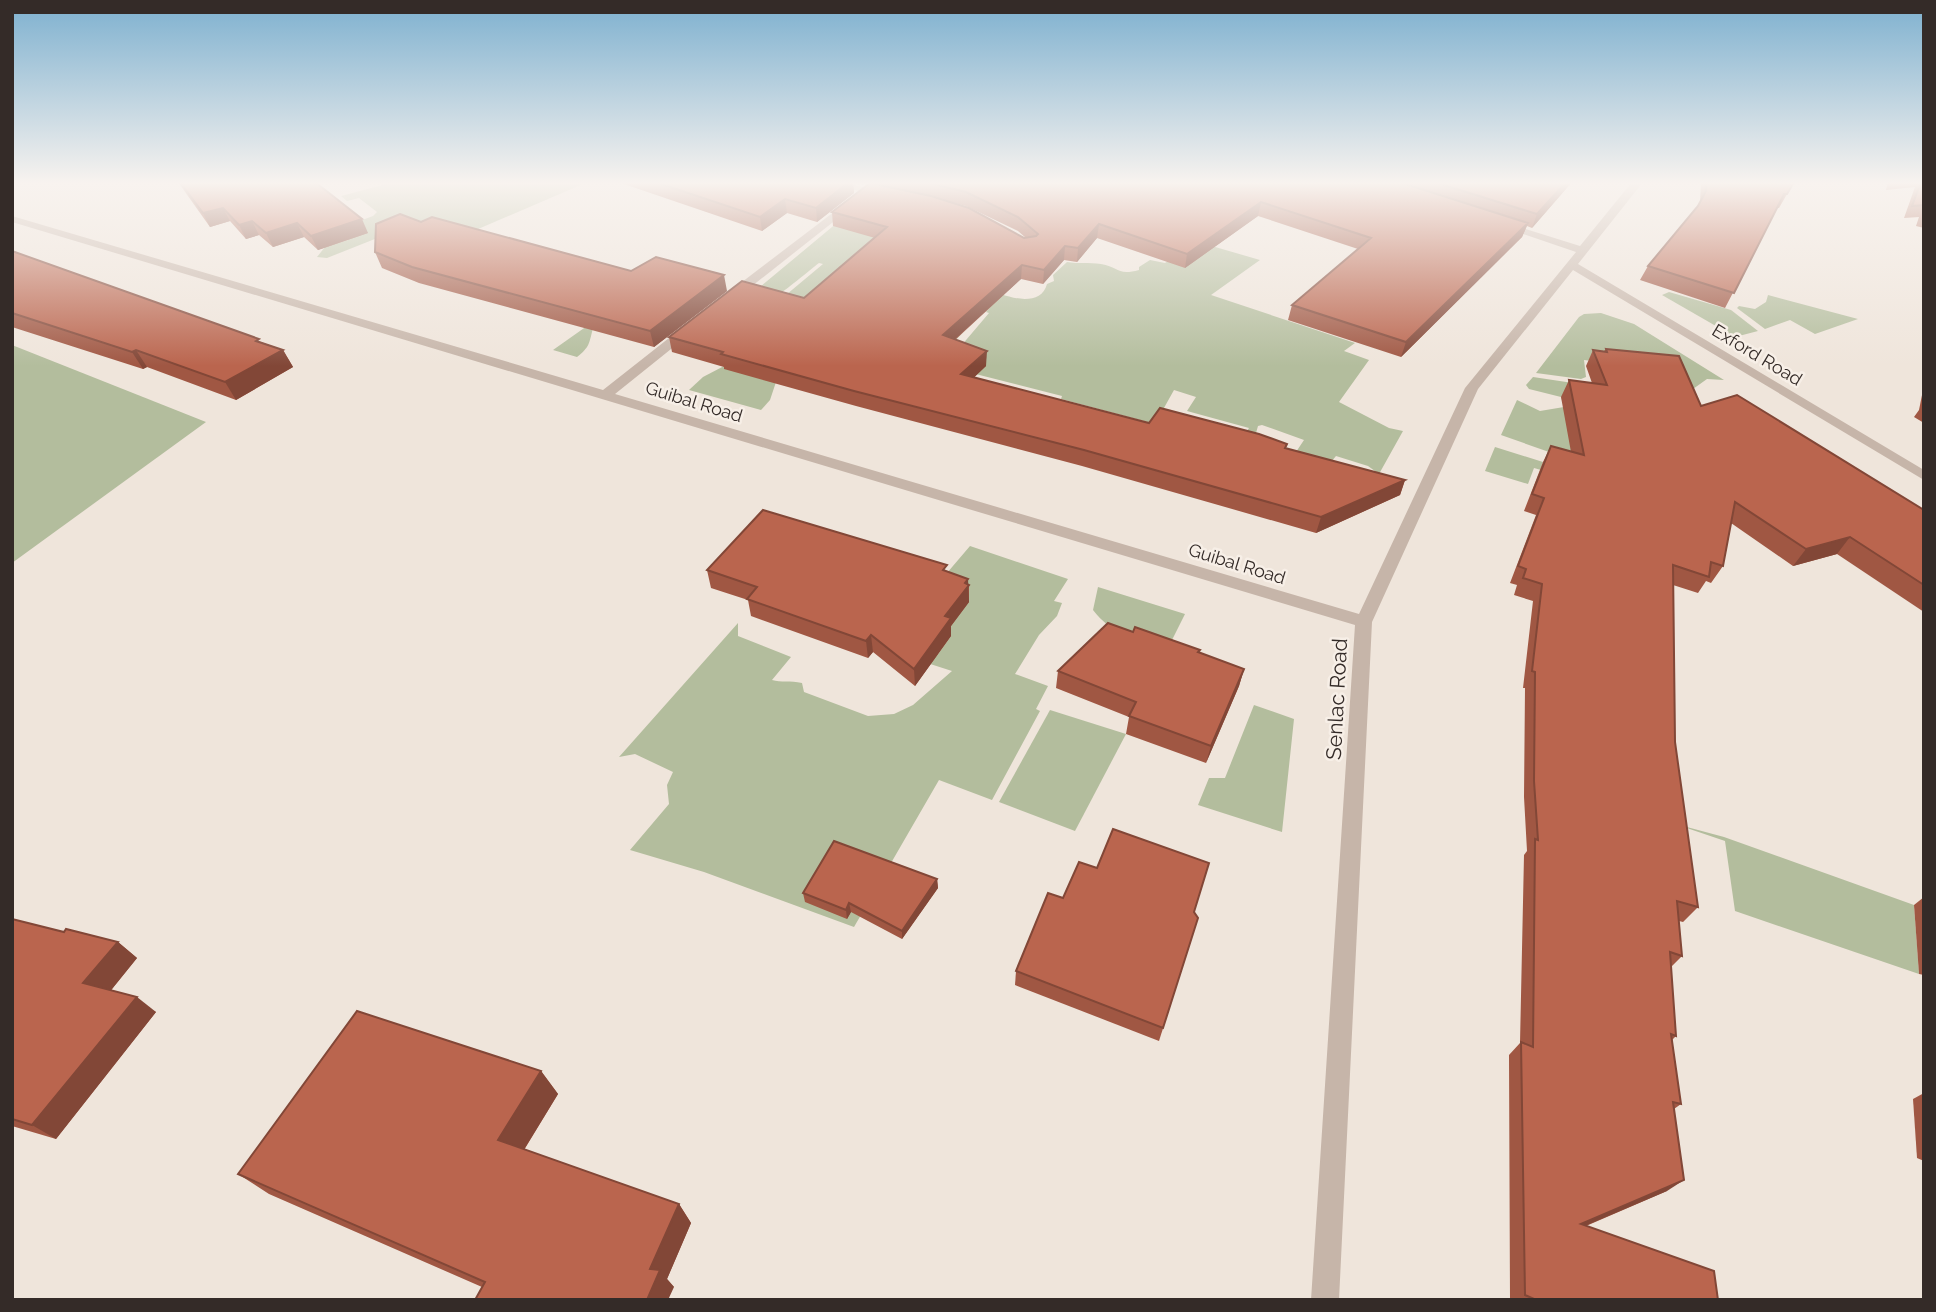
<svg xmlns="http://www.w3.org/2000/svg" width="1936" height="1312" font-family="Raleway,sans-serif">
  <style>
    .green { fill: #b3bd9d }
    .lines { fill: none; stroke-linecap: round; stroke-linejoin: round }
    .street { fill: #c6b5a9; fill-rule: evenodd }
    .wall { fill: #a05743; fill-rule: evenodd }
    .shaded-wall { fill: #824737 }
    .building { fill: #ba654e; stroke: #824737; stroke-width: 2 }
    .labels { text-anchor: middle; stroke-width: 5; stroke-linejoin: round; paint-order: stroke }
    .far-street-label { font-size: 18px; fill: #342b28; stroke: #f7efe7 }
    .street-label { font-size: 21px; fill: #342b28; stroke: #f7efe7 }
  </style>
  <rect width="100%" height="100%" fill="#efe5db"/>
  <g class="green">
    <path d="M 394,182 L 590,182 L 591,183 L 583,184 L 455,239 L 400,229 L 327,258 L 317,257 L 325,247 L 348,240 L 354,223 L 373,216 L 377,212 L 359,198 L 347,201 L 341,196 Z"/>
    <path d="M 850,212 L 981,313 L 939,358 L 756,320 L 823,264 L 819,263 C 811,269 783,293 777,295 C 771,296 761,293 754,292 Z"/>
    <path d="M 1198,242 L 1260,260 L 1211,295 L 1355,343 L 1344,351 L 1369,360 L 1339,402 L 1389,428 L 1403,431 L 1379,474 L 1368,466 L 1336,456 L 1331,462 L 1296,452 L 1304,440 L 1262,425 L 1258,426 L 1256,433 L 1243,437 L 1249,428 L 1187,411 L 1196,397 L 1174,390 L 1155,424 L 1061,399 L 1062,396 L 944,366 L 989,313 L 986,312 L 1001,294 C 1017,300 1042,304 1047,284 L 1054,281 L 1053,275 L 1067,262 C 1078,264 1089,262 1101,264 C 1119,267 1117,276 1139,270 L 1139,267 L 1150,260 L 1165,263 Z"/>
    <path d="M 1669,292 L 1731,310 L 1758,331 L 1735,337 L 1662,295 Z"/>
    <path d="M 1768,295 L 1858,319 L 1815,334 L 1790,320 L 1765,329 L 1737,308 L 1739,306 L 1755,309 L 1766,302 Z"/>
    <path d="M 1601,313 L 1634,324 L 1724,380 L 1707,379 L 1693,389 L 1627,365 L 1584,360 L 1586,377 L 1581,379 L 1536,373 L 1579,317 L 1584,314 Z"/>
    <path d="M 587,326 L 593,328 C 589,343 590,347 577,357 L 553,350 Z"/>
    <path d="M 12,345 L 206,422 L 12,563 Z"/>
    <path d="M 726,365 L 777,379 L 770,400 L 761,410 L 689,390 L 703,377 Z"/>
    <path d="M 1533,377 L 1573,383 L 1600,455 L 1549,452 L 1501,435 L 1517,400 L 1540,411 L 1564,407 L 1561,397 L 1529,389 L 1526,385 Z"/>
    <path d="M 1495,447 L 1543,462 L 1541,470 L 1534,468 L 1528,484 L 1485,471 Z"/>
    <path d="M 970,546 L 1068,579 L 1054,601 L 1062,603 L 1057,616 L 1039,635 L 1015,674 L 1048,686 L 1036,709 L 1040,711 L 992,800 L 939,780 L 854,927 L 704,872 L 630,850 L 669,804 L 667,785 L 673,772 L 635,754 L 619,757 L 738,623 L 738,636 L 791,657 L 772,680 C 781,683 790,680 802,683 L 804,692 L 868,716 L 894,714 L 913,705 L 952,671 L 924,662 L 938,654 L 951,636 L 941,580 Z"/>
    <path d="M 1098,587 L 1185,614 L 1162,660 C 1138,645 1111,633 1093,610 Z"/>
    <path d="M 1254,705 L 1294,719 L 1282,832 L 1198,805 L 1209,778 L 1225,778 Z"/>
    <path d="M 1050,710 L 1126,734 L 1075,831 L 999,802 Z"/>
    <path d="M 1672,823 L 1724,837 L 1914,905 L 1919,974 L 1735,911 L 1725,841 Z"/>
  </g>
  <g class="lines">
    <g class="street">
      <path d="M 822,182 L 843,182 L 889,194 L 884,197 Z"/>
      <path d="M 1632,182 L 1643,182 L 1578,264 L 1924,470 L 1924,480 L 1573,270 L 1478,389 L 1372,622 L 1339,1300 L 1311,1300 L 1355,625 L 12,222 L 12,216 L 603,390 L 683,327 L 691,327 L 691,333 L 615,394 L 1359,614 L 1465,388 L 1576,252 L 1497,225 L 1506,223 L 1580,246 Z"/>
      <path d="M 847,202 L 856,204 L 733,301 L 725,301 L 725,295 Z"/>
    </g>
  </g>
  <g class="wall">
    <path d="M 178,182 L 315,182 L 368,233 L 318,250 L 304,237 L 273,247 L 259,235 L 246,239 L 230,221 L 210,227 Z"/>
    <path d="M 618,182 L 853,182 L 854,193 L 817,222 L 787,213 L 762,231 Z"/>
    <path d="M 855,182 L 1572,182 L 1532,228 L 1527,226 L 1522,237 L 1401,357 L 1288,320 L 1292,305 L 1358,249 L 1258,216 L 1185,268 L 1097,238 L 1077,262 L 1064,260 L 1043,284 L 1021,279 L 955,340 L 986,366 L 973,378 L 1149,423 L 1286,448 L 1405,480 L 1400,495 L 1316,533 L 1082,466 L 856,406 L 724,369 L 724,367 L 672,352 L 669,337 L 804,298 L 875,238 L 833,226 L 832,212 L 870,183 ZM 951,202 L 966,206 L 1018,231 L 1026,238 L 1024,238 Z"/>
    <path d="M 1701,182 L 1794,182 L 1779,208 L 1777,208 L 1725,308 L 1640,280 L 1648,266 L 1698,206 L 1700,203 Z"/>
    <path d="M 1888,182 L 1924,182 L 1924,228 L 1916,226 L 1919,217 L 1904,218 L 1915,187 L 1886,190 Z"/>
    <path d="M 421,222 L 631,271 L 727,291 L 654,347 L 419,283 L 382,268 L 375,252 Z"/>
    <path d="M 12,251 L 283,350 L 293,367 L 236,400 L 147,367 L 143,369 L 12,327 Z"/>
    <path d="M 1606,349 L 1701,406 L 1924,510 L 1924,612 L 1837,554 L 1793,566 L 1731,523 L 1723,566 L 1711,583 L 1706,581 L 1698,593 L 1673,585 L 1675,742 L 1698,907 L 1683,922 L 1679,921 L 1682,956 L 1671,967 L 1676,1036 L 1672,1040 L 1681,1104 L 1674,1109 L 1667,1191 L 1586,1226 L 1718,1300 L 1510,1300 L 1509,1055 L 1520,1043 L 1524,855 L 1527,851 L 1524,797 L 1525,688 L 1523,688 L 1533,601 L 1514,595 L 1517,585 L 1510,583 L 1536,515 L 1524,511 L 1543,462 L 1551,446 L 1571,452 L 1561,397 L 1569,380 L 1592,383 L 1586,366 L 1593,350 L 1604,351 Z"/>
    <path d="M 1924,385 L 1924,423 L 1914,417 L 1919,410 Z"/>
    <path d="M 707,570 L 947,571 L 969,585 L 969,602 L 951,626 L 951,636 L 915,686 L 873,652 L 868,658 L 751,616 L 748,600 L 711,588 Z"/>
    <path d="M 1133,632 L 1200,650 L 1199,653 L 1244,669 L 1239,686 L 1206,763 L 1126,734 L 1129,717 L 1056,688 L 1058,671 Z"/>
    <path d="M 937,879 L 938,888 L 902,939 L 851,912 L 847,919 L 805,902 L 803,893 Z"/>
    <path d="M 1924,897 L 1924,975 L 1919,974 L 1914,905 Z"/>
    <path d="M 1063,898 L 1194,912 L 1198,918 L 1159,1041 L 1015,985 L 1016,971 Z"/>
    <path d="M 12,919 L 64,932 L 118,942 L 137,958 L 111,990 L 156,1012 L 56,1139 L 12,1126 Z"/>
    <path d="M 541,1071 L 558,1094 L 524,1150 L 679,1204 L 691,1223 L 667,1279 L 674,1287 L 482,1287 L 269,1194 L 238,1174 Z"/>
    <path d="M 1924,1093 L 1924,1161 L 1917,1158 L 1913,1099 Z"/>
  </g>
  <g class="shaded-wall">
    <path d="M 849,182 L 853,182 L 854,193 L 817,222 L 816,208 Z"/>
    <path d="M 1566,182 L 1572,182 L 1532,228 L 1537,214 Z"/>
    <path d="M 785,199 L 787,213 L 762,231 L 760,217 Z"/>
    <path d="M 1261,202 L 1258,216 L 1185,268 L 1187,254 Z"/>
    <path d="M 223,208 L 230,221 L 210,227 L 203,213 Z"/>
    <path d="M 362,219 L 368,233 L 318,250 L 311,236 Z"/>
    <path d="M 252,221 L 259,235 L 246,239 L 239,225 Z"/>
    <path d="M 297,223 L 304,237 L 273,247 L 266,233 Z"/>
    <path d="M 1528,223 L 1522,237 L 1401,357 L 1406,342 Z"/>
    <path d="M 1099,224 L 1097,238 L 1077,262 L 1078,248 Z"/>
    <path d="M 1065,246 L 1064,260 L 1043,284 L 1044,270 Z"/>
    <path d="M 1022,265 L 1021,279 L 943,350 L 943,335 Z"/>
    <path d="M 724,275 L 727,291 L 654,347 L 650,331 Z"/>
    <path d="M 136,350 L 147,367 L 143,369 L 132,352 Z"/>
    <path d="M 283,350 L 293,367 L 236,400 L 225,382 Z"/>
    <path d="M 987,351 L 986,366 L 961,390 L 961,374 Z"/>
    <path d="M 1405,480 L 1400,495 L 1316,533 L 1321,517 Z"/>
    <path d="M 1850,537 L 1837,554 L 1793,566 L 1806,549 Z"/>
    <path d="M 968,579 L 969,602 L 951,626 L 951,636 L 915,686 L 914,669 Z"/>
    <path d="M 871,635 L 873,652 L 868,658 L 866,641 Z"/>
    <path d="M 1244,669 L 1239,686 L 1206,763 L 1211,746 Z"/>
    <path d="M 937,879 L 938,888 L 902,939 L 902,931 Z"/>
    <path d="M 849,903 L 851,912 L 847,919 L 846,910 Z"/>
    <path d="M 118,942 L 137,958 L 104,999 L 83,983 Z"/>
    <path d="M 137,997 L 156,1012 L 56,1139 L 32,1125 Z"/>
    <path d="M 541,1071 L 558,1094 L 517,1161 L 498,1140 Z"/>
    <path d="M 1684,1180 L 1667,1191 L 1566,1234 L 1581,1224 Z"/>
    <path d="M 679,1204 L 691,1223 L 667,1279 L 674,1287 L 668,1300 L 647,1300 L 650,1269 Z"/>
  </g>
  <g class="building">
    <path d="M 180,182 L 315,182 L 362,219 L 311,236 L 297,223 L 266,233 L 252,221 L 239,225 L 223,208 L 203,213 Z"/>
    <path d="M 655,182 L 849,182 L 816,208 L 785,199 L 760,217 Z"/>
    <path d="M 925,182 L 1399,182 L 1528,223 L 1406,342 L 1292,305 L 1371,238 L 1261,202 L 1187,254 L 1099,224 L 1078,248 L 1065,246 L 1044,270 L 1022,265 L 943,335 L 987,351 L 961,374 L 1149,423 L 1160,408 L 1259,434 L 1287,444 L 1285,448 L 1405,480 L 1321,517 L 1084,450 L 854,391 L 721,354 L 723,352 L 669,337 L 742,281 L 804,298 L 887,227 L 832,212 L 870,183 L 931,196 L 969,208 L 1024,238 L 1036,236 L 1038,234 L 1018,217 L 966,192 Z"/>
    <path d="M 1434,182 L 1566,182 L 1537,214 Z"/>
    <path d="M 1707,182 L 1794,182 L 1787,194 L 1784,194 L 1734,293 L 1648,266 L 1698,206 L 1706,191 Z"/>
    <path d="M 1921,182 L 1924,182 L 1924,205 L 1912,206 Z"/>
    <path d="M 400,214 L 421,222 L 432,217 L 631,271 L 656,257 L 724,275 L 650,331 L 412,267 L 375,252 L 376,224 Z"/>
    <path d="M 12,251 L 259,339 L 256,341 L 283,350 L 225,382 L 136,350 L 132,352 L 12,313 Z"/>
    <path d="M 1606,349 L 1679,356 L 1701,406 L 1737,395 L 1924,510 L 1924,585 L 1850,537 L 1806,549 L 1735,502 L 1723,566 L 1711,562 L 1709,577 L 1673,565 L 1675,742 L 1698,907 L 1677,901 L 1682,956 L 1670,952 L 1676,1036 L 1671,1034 L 1681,1104 L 1673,1102 L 1684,1180 L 1581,1224 L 1714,1271 L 1718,1300 L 1534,1300 L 1534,1299 L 1525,1295 L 1521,1042 L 1533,1047 L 1535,839 L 1538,840 L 1534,781 L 1535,672 L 1532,671 L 1542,584 L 1523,578 L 1526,569 L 1518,566 L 1544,498 L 1532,494 L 1551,446 L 1584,455 L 1569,380 L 1607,385 L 1593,350 L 1607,352 Z"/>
    <path d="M 763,510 L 947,565 L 943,570 L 968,579 L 965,583 L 969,585 L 945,616 L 951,618 L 914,669 L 871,635 L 866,641 L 747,599 L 757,587 L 707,570 Z"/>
    <path d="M 1108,623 L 1133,632 L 1135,627 L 1200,650 L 1198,652 L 1244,669 L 1211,746 L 1129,716 L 1136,702 L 1058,671 Z"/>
    <path d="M 1113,829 L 1209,863 L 1194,912 L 1198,918 L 1163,1028 L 1016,971 L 1048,893 L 1063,898 L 1079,862 L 1097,868 Z"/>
    <path d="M 834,841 L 937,879 L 902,931 L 849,903 L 846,910 L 803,893 Z"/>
    <path d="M 12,919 L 64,932 L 66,929 L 118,942 L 83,983 L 137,997 L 32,1125 L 12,1119 Z"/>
    <path d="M 357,1011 L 541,1071 L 498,1140 L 679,1204 L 650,1269 L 660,1270 L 647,1300 L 475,1300 L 485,1282 L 238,1174 Z"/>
  </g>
  <linearGradient id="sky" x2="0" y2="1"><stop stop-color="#7db0cf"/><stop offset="0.5" stop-color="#f8f3ef"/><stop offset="1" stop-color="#f8f3ef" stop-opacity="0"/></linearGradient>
  <rect width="1936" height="366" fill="url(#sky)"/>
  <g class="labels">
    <g class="far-street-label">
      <text transform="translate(1757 355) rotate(31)" y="6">Exford Road</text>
      <text transform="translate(694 402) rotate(17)" y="6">Guibal Road</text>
      <text transform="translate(1237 564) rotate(17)" y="6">Guibal Road</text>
    </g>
    <g class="street-label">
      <text transform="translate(1337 699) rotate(-87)" y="7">Senlac Road</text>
    </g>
  </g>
  <rect width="1936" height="1312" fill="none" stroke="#342b28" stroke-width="28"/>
</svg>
